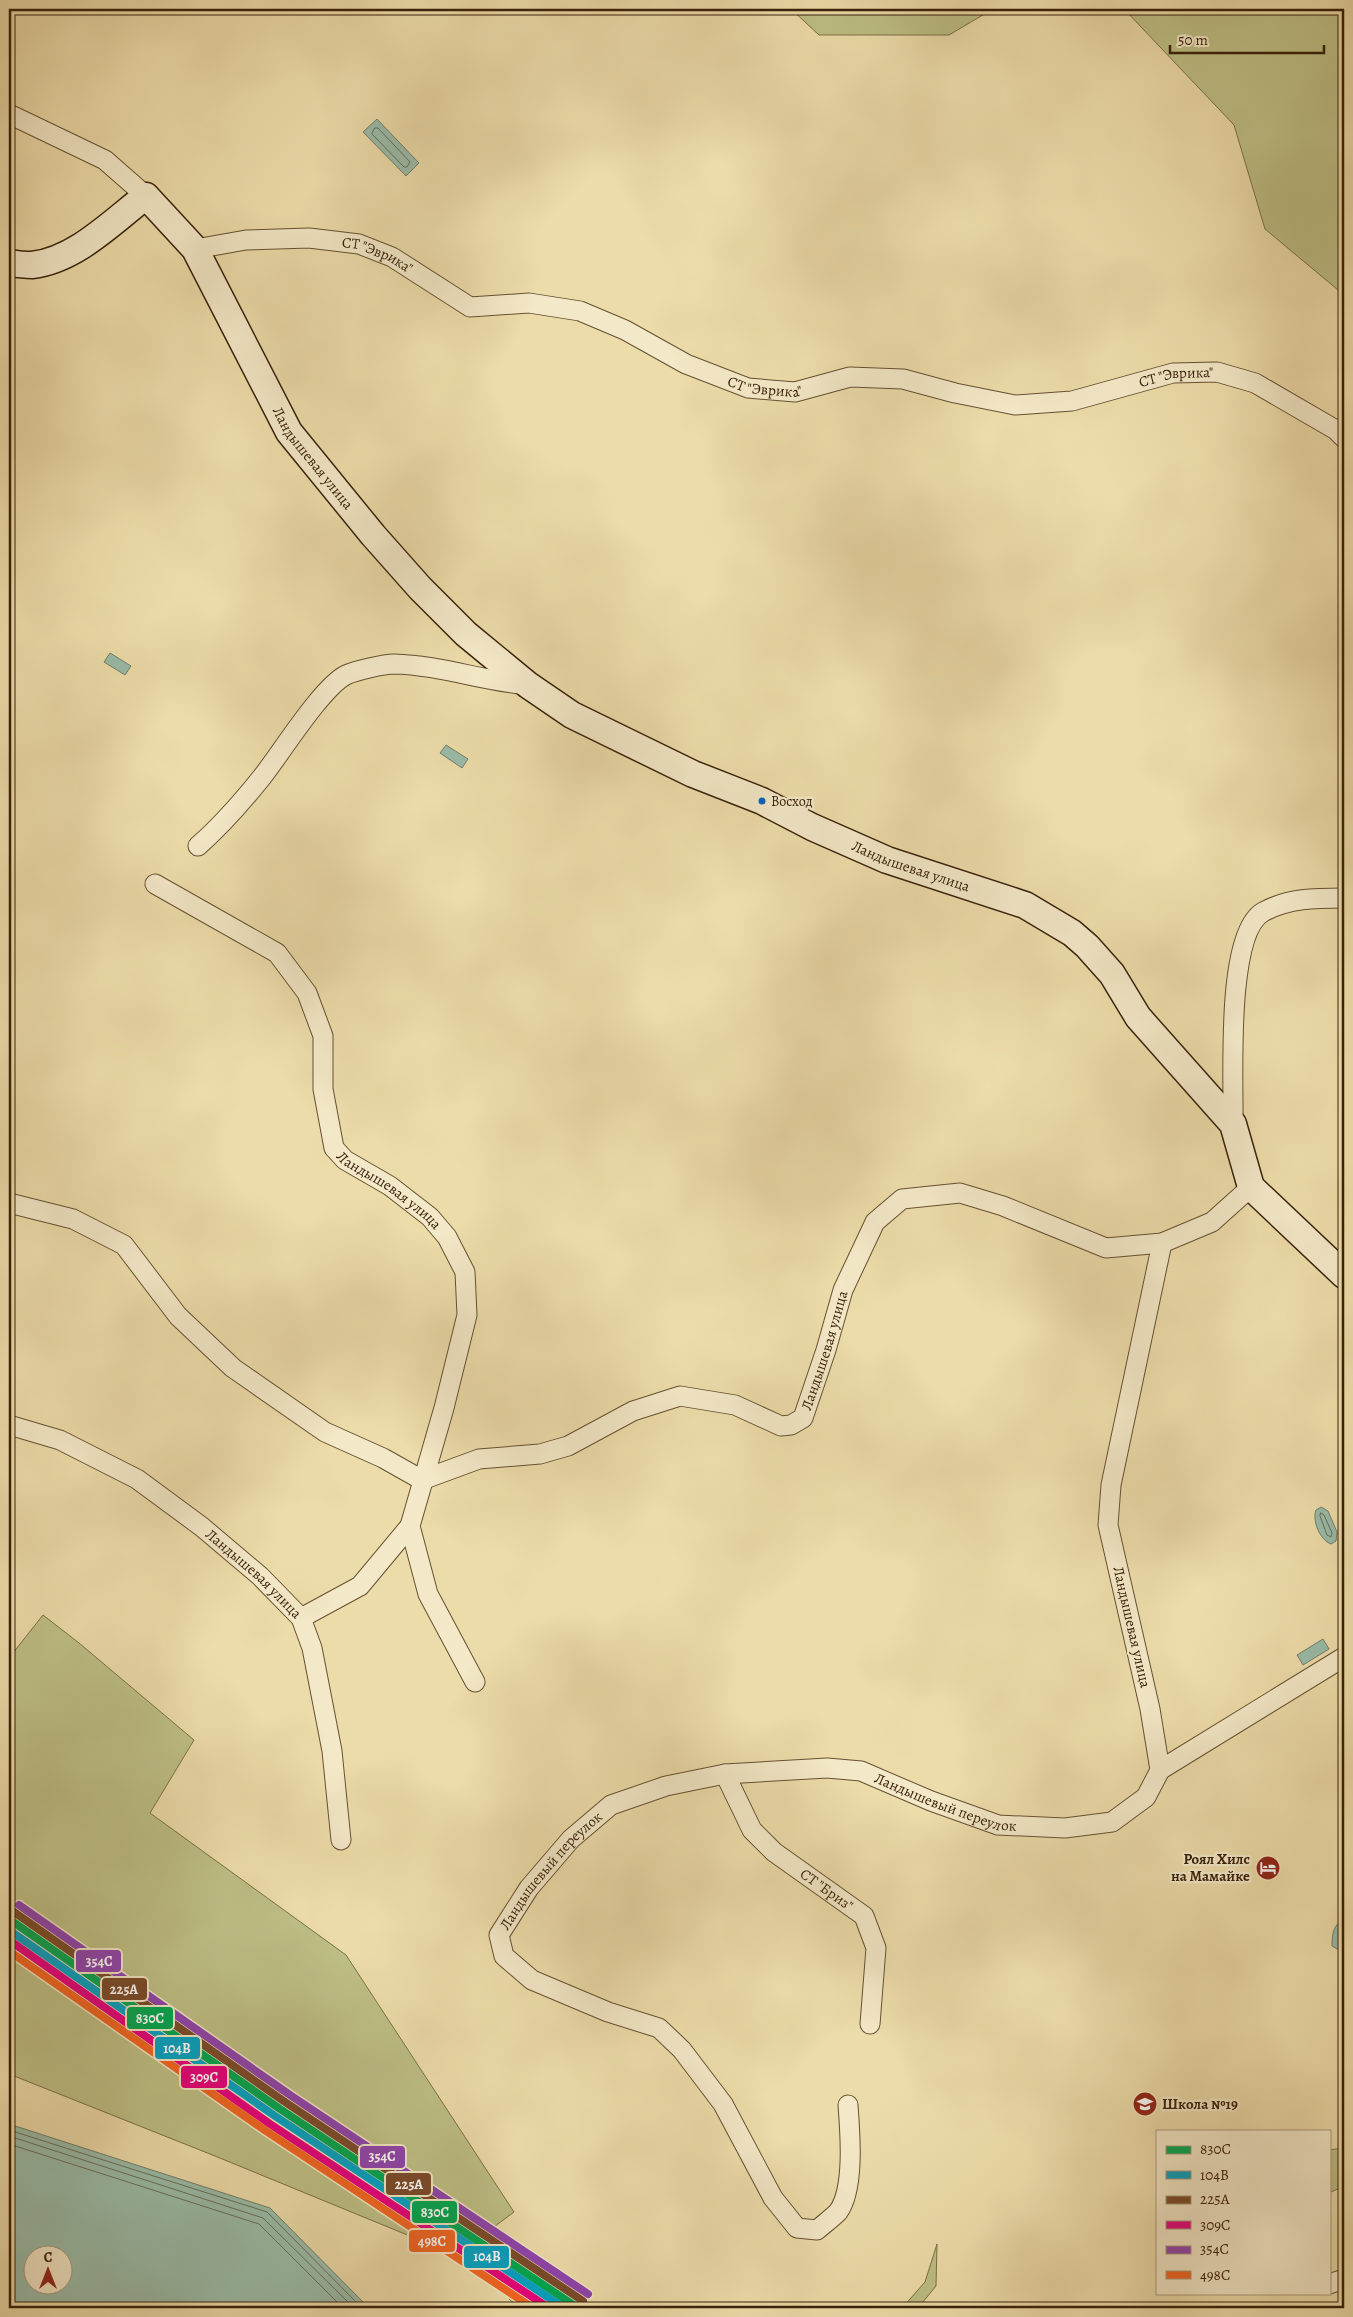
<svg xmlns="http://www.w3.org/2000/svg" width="1353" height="2317" font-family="Alegreya,serif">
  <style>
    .green { fill: #bdbf85; stroke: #7b7048 }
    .water { fill: #99bca9; stroke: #737e6a; fill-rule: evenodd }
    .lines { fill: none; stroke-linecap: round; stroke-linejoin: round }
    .shore { stroke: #696e5a; stroke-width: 1 }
    .street-casing { stroke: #665032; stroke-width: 21 }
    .secondary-casing { stroke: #39210b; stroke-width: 29 }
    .street { stroke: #f3e8c7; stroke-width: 19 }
    .secondary { stroke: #f3e8c7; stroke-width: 26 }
    .rail-1-casing { stroke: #f3e8c7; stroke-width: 11 }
    .rail-2-casing { stroke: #f3e8c7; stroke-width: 11 }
    .rail-3-casing { stroke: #f3e8c7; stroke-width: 11 }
    .rail-4-casing { stroke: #f3e8c7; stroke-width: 11 }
    .rail-5-casing { stroke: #f3e8c7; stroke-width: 11 }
    .rail-6-casing { stroke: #f3e8c7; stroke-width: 11 }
    .rail-1 { stroke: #00a651; stroke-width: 8 }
    .rail-2 { stroke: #03a2c4; stroke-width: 8 }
    .rail-3 { stroke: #7a4b2a; stroke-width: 8 }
    .rail-4 { stroke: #e5007d; stroke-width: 8 }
    .rail-5 { stroke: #8e44ad; stroke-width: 8 }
    .rail-6 { stroke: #f26522; stroke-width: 8 }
    .bus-dot { fill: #0065bd; stroke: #f3e8c7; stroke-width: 2 }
    .labels { text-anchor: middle; stroke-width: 4.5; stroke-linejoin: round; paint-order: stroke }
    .bus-label { font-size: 14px; fill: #39210b; stroke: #f3e8c7; text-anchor: start }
    .street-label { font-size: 15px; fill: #39210b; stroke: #f3e8c7 }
    .poi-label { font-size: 15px; font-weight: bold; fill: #39210b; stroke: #f3e8c7; text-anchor: end }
    .line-badge { stroke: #f3e8c7; stroke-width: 2 }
    .badge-label { font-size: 14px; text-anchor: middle; font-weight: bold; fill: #fff }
  </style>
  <rect width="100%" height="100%" fill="#ecdca9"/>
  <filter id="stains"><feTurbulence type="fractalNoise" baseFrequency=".004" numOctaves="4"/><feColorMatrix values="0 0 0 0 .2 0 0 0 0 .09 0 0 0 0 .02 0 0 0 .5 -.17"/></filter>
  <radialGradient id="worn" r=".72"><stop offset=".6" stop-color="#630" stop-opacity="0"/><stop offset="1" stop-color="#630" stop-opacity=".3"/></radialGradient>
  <g class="green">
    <path d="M 791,9 L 993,9 L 949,35 L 819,35 Z"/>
    <path d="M 1124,9 L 1344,9 L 1344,295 L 1265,229 L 1234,125 Z"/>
    <path d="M 43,1615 L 79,1643 L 194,1740 L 150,1813 L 346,1955 L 514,2212 L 456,2255 L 215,2156 L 9,2074 L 9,1658 Z"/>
    <path d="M 1344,2148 L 1344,2186 L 1329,2193 L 1329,2150 Z"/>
    <path d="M 937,2244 L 936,2286 L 918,2308 L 902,2308 L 925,2282 Z"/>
    <path d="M 522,2282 L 558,2308 L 520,2308 L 509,2299 Z"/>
  </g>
  <g class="water">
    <path d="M 377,119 L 419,163 L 406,176 L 363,132 Z"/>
    <path d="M 110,653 L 131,666 L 125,675 L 104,662 Z"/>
    <path d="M 446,745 L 468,759 L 462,768 L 440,753 Z"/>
    <path d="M 1321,1507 L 1328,1511 L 1337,1532 L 1336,1541 L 1331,1544 C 1320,1540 1312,1521 1316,1510 Z"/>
    <path d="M 1323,1639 L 1329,1649 L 1303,1665 L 1297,1655 Z"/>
    <path d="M 1344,1920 L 1344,1953 L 1332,1946 C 1332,1935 1333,1924 1344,1920 Z"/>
    <path d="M 9,2124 L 270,2208 L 369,2308 L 9,2308 ZM 32,2254 L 62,2254 L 62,2284 L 32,2284 Z"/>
  </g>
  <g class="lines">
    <g class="shore">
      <path d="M 375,128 L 378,128 L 410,162 L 407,167 L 404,167 L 372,134 Z"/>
      <path d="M 1321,1513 L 1324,1515 L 1332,1533 L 1331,1537 L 1327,1535 L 1320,1516 Z"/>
      <path d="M 9,2130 L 267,2212 L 362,2308"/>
      <path d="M 9,2136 L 263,2218 L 354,2308"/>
      <path d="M 9,2144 L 259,2224 L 343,2308"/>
    </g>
    <defs>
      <g id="street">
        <path d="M 9,114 L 105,160 L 146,196"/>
        <path id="s1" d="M 195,249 L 246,240 L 309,238 L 359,244 L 392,257 L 470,307 L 529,303 L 580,311 L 625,330 L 686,364 L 748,388 L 795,392 L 850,377 L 903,379 L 955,393 L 1015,405 L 1072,401 L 1173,373 L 1217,372 L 1255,383 L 1336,430 L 1344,438"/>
        <path d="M 198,846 C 222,825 242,802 262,777 C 281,753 322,687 346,675 C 354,671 384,664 394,664 C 439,665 483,681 528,685"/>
        <path id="s2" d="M 155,884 L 277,953 L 307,993 L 323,1036 L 323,1089 L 334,1148 L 345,1160 L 390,1186 L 430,1217 L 447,1237 L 465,1272 L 467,1315 L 444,1408 L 410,1526 L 428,1594 L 475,1682"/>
        <path d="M 1233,1124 C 1234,1082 1225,934 1263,912 C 1288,898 1316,898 1344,898"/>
        <path id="s3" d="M 9,1203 L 73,1219 L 124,1245 L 178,1316 L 233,1368 L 325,1432 L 383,1458 L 422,1480 L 479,1459 L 540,1454 L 568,1446 L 633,1411 L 680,1396 L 735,1405 L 781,1426 L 791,1425 L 803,1418 L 826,1350 L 843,1290 L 875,1222 L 902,1199 L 960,1193 L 1003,1206 L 1106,1248 L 1162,1243 L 1212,1222 L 1251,1187"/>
        <path id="s4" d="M 9,1425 L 60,1440 L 137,1479 L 202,1527 L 260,1576 L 301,1618 L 312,1648 L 332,1751 L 341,1840"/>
        <path d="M 301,1618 L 360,1586 L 410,1526"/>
        <path d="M 1160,1770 L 1150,1709 L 1108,1525 L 1111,1485 L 1162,1243"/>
        <path d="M 1160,1770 L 1344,1657"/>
        <path id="s5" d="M 725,1774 L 752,1830 L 774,1852 L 864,1916 L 876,1948 L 870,2024"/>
        <path id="s6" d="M 848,2105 C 850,2132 855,2189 838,2212 C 832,2218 824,2224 817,2230 L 797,2228 L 773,2198 L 723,2104 L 682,2050 L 659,2028 L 608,2012 L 532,1980 L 504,1956 L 499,1935 L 529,1888 L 571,1839 L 611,1805 L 666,1786 L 725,1774 L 827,1768 L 861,1771 L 931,1801 L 998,1825 L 1065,1828 L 1112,1822 L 1146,1797 L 1160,1770"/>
        <path d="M 1329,2284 L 1344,2279"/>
      </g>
      <g id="secondary">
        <path id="s7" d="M 9,263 C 16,264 25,265 32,265 C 76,260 113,221 146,196 L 195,249 L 289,432 L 373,535 L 420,588 L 466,634 L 528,685 L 572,715 L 693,774 L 762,801 L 812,827 L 887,860 L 1025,905 L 1072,933 L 1087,946 L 1112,974 L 1138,1017 L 1233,1124 L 1251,1187 L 1344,1275"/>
      </g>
    </defs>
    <use href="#street" class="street-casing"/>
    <use href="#secondary" class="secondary-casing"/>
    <use href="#street" class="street"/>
    <use href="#secondary" class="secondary"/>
    <defs>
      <path id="rail-1" d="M 9,1919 L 280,2109 L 578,2308"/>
      <path id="rail-2" d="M 9,1930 L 275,2116 L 564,2308"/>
      <path id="rail-3" d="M 14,1912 L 285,2102 L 583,2301"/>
      <path id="rail-4" d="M 9,1940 L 270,2124 L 549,2308"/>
      <path id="rail-5" d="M 19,1905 L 290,2095 L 588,2294"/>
      <path id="rail-6" d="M 9,1951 L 266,2131 L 533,2308"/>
    </defs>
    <use href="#rail-1" class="rail-1-casing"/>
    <use href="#rail-2" class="rail-2-casing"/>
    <use href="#rail-3" class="rail-3-casing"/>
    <use href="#rail-4" class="rail-4-casing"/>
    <use href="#rail-5" class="rail-5-casing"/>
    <use href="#rail-6" class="rail-6-casing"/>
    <use href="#rail-1" class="rail-1"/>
    <use href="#rail-2" class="rail-2"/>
    <use href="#rail-3" class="rail-3"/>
    <use href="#rail-4" class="rail-4"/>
    <use href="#rail-5" class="rail-5"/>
    <use href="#rail-6" class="rail-6"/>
  </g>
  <defs>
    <symbol id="hotel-disc" viewBox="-11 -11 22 22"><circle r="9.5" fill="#8f2418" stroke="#f3e8c7"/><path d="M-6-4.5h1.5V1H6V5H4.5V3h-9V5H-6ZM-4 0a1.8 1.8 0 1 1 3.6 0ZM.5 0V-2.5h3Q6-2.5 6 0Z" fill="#fff"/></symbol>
    <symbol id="school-disc" viewBox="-11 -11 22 22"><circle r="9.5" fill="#8f2418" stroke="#f3e8c7"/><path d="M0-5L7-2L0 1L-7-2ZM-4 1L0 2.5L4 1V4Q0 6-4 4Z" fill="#fff"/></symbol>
  </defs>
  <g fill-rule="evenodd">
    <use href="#hotel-disc" x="1254" y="1854" width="28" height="28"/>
    <use href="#school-disc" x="1131" y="2090" width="28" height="28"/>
  </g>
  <circle class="bus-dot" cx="762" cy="801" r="4.5"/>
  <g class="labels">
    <g class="bus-label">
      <text x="771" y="806">Восход</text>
    </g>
    <g class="street-label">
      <text dy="5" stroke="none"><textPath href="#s1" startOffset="186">СТ "Эврика"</textPath></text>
      <text dy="5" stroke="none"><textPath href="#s1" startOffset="1026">СТ "Эврика"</textPath></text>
      <text dy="5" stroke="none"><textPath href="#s1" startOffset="606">СТ "Эврика"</textPath></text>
      <text dy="5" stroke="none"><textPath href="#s7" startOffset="471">Ландышевая улица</textPath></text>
      <text dy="5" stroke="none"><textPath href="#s7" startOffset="1210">Ландышевая улица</textPath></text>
      <text dy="5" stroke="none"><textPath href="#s2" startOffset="419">Ландышевая улица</textPath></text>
      <text dy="5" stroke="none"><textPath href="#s3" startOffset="984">Ландышевая улица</textPath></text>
      <text dy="5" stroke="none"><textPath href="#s4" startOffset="290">Ландышевая улица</textPath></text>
      <text transform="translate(1132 1627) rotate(77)" y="5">Ландышевая улица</text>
      <text dy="5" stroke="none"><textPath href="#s6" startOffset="1114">Ландышевый переулок</textPath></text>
      <text dy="5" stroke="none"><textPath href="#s6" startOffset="679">Ландышевый переулок</textPath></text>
      <text dy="5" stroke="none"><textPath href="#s5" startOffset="158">СТ "Бриз"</textPath></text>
    </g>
    <g class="poi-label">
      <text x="1250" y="1864">Роял Хилс<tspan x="1250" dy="17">на Мамайке</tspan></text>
      <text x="1162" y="2109" text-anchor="start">Школа №19</text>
    </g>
  </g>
  <g class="line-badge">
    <rect x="75" y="1949" width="47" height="24" rx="5" fill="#8e44ad"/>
    <rect x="101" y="1977" width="47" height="24" rx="5" fill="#7a4b2a"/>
    <rect x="126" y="2006" width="48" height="24" rx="5" fill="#00a651"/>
    <rect x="154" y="2036" width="47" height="24" rx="5" fill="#03a2c4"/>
    <rect x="180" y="2065" width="48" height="24" rx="5" fill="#e5007d"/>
    <rect x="359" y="2145" width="47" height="24" rx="5" fill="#8e44ad"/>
    <rect x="385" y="2172" width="47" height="24" rx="5" fill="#7a4b2a"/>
    <rect x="411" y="2200" width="47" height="24" rx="5" fill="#00a651"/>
    <rect x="408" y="2229" width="48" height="24" rx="5" fill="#f26522"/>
    <rect x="463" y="2245" width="47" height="24" rx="5" fill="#03a2c4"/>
  </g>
  <g class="badge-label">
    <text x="99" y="1966">354С</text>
    <text x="124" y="1994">225А</text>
    <text x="150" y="2023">830С</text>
    <text x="177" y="2053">104В</text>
    <text x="204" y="2082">309С</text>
    <text x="382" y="2161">354С</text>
    <text x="409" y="2189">225А</text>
    <text x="435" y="2217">830С</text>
    <text x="432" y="2246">498С</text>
    <text x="487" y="2261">104В</text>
  </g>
  <rect width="1353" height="2317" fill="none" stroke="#ecdca9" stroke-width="30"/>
  <rect x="10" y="10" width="1333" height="2297" fill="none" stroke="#39210b" stroke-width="2.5"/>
  <rect x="15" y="15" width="1323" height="2287" fill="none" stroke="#39210b"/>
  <rect x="1156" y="2130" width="175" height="165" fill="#f3e8c7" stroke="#a9987c"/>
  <rect x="1166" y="2146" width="25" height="8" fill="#00a651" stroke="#a9987c"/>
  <text x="1200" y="2154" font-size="15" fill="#39210b">830С</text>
  <rect x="1166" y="2171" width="25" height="8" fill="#03a2c4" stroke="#a9987c"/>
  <text x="1200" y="2180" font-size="15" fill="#39210b">104В</text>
  <rect x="1166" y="2196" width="25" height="8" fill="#7a4b2a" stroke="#a9987c"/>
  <text x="1200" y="2204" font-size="15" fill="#39210b">225А</text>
  <rect x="1166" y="2221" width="25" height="8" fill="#e5007d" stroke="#a9987c"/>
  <text x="1200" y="2230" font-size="15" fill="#39210b">309С</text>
  <rect x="1166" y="2246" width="25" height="8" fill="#8e44ad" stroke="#a9987c"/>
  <text x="1200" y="2254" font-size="15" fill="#39210b">354С</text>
  <rect x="1166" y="2271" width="25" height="8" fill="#f26522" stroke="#a9987c"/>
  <text x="1200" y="2280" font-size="15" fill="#39210b">498С</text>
  <g transform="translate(48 2270)"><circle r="24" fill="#f3e8c7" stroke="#a9987c"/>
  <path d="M0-4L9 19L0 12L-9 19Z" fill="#8f2418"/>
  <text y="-8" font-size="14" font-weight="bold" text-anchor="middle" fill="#39210b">С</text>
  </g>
  <path d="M1170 45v8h154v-8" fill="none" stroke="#39210b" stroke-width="2.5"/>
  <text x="1178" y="45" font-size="15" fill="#39210b" stroke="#f3e8c7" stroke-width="4" paint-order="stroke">50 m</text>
  <rect width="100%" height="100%" filter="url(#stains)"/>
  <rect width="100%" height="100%" fill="url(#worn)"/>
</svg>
